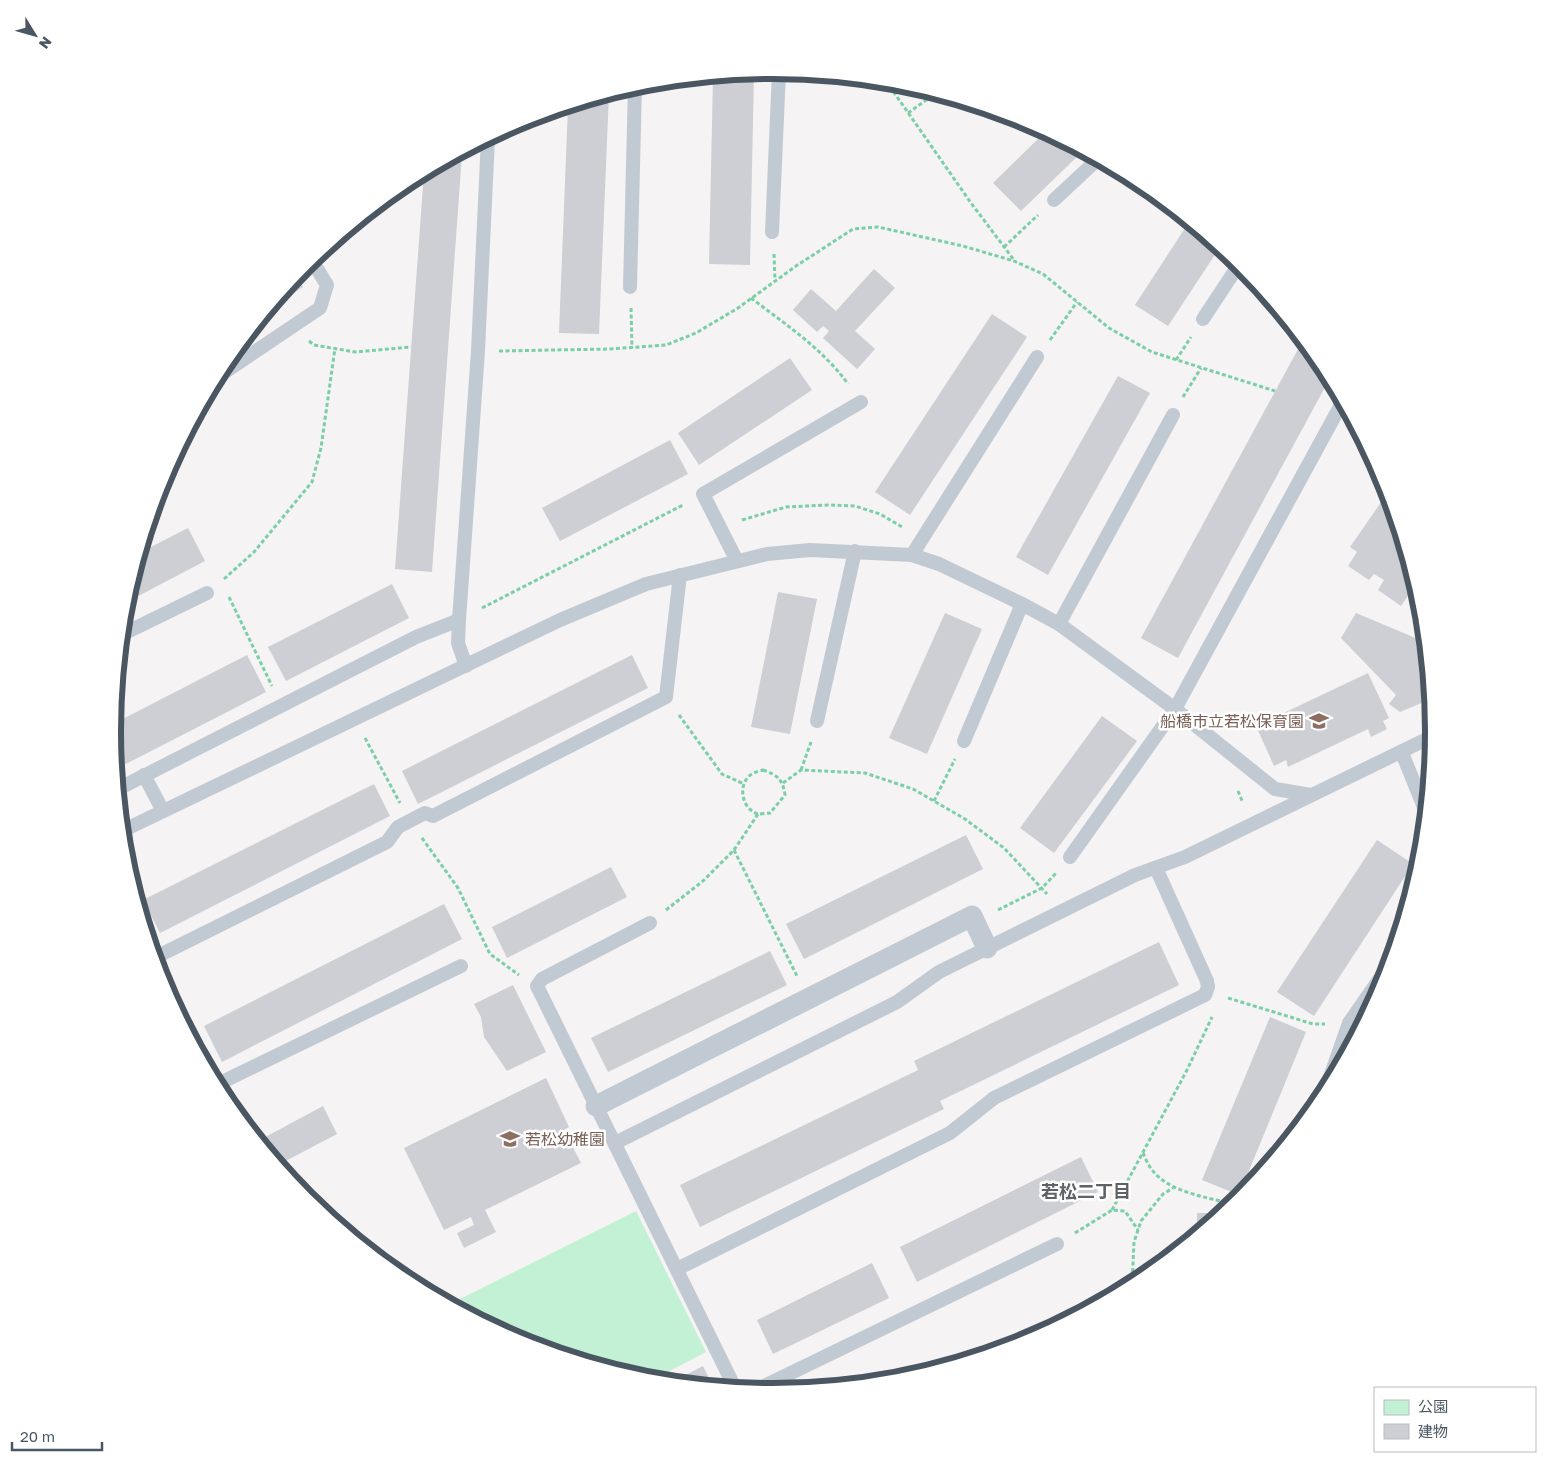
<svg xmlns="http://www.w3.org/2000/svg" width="1546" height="1462" font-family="'Golos Text','Noto Sans JP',sans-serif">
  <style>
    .green { fill: #c3f1d5 }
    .building { fill: #cdcfd5 }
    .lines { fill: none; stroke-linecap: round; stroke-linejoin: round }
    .path { stroke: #7ad0a6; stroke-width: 3; stroke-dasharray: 4 2.5; stroke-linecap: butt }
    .service { stroke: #c1cad2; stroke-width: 14 }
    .pedestrian { stroke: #c1cad2; stroke-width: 21 }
    .labels { text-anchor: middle; stroke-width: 5; stroke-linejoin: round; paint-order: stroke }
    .education-label { font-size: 16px; fill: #785e54; stroke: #fff; text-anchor: end }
    .neighbourhood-label { font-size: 18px; font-weight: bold; fill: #5f6368; stroke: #fff }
    .rim { fill: none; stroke: #4a5661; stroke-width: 6 }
  </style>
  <rect width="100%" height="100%" fill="#f5f3f3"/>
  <path class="green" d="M 636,1211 L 706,1352 L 652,1380 L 644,1379 L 520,1342 L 450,1304 Z"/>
  <g class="building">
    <path d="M 754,72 L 750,265 L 709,264 L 713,76 Z"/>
    <path d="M 609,93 L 599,334 L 559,333 L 568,106 Z"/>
    <path d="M 1046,131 L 1083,151 L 1021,211 L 993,183 Z"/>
    <path d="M 458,153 L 462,154 L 432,572 L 395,569 L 424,172 Z"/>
    <path d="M 1189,222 L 1220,247 L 1168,326 L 1135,305 Z"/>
    <path d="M 874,269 L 895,288 L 855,331 L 875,349 L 857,369 L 823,338 L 829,331 L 823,326 L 817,332 L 793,310 L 811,289 L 836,311 Z"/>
    <path d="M 296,275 L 303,287 L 268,310 Z"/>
    <path d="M 992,314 L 1027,337 L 910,515 L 875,492 Z"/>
    <path d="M 1303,340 L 1323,364 L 1330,378 L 1178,658 L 1141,638 Z"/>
    <path d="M 790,358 L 812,390 L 699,465 L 678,433 Z"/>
    <path d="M 1118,376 L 1150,393 L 1048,575 L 1016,557 Z"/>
    <path d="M 670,440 L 688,474 L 560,541 L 542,508 Z"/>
    <path d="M 1386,495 L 1389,497 L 1416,584 L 1401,606 L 1378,590 L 1384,580 L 1374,574 L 1369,580 L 1348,566 L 1357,552 L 1350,547 Z"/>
    <path d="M 188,528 L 205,561 L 125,603 L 139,553 Z"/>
    <path d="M 392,584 L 409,618 L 286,681 L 268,647 Z"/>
    <path d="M 778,592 L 817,599 L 790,734 L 751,727 Z"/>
    <path d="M 945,613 L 982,629 L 927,754 L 889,738 Z"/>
    <path d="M 1356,613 L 1425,642 L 1431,699 L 1400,712 L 1389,704 L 1396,695 L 1341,638 Z"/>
    <path d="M 247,655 L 266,692 L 116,769 L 113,724 Z"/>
    <path d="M 632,655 L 648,688 L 418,804 L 402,771 Z"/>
    <path d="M 1368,673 L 1389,718 L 1383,721 L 1387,729 L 1371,737 L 1368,729 L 1288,767 L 1286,760 L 1274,766 L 1256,726 Z"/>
    <path d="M 1102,716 L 1137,741 L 1054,853 L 1020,828 Z"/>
    <path d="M 374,784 L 390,816 L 160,933 L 143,900 Z"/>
    <path d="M 966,835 L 983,869 L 804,959 L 786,924 Z"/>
    <path d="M 1377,840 L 1413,864 L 1314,1016 L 1277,992 Z"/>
    <path d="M 611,867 L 627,897 L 507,958 L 492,927 Z"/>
    <path d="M 444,904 L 462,939 L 222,1062 L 204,1026 Z"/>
    <path d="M 1159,942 L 1179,985 L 940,1101 L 944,1109 L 700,1227 L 680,1185 L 918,1070 L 914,1061 Z"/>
    <path d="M 770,951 L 787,985 L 608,1072 L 591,1038 Z"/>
    <path d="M 513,985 L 546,1052 L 507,1071 L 484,1037 L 481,1017 L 474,1004 Z"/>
    <path d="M 1270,1017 L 1306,1032 L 1239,1195 L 1202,1180 Z"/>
    <path d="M 546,1078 L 569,1127 L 564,1130 L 581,1163 L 485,1210 L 496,1232 L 464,1248 L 457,1233 L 474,1225 L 471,1217 L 444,1230 L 404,1148 Z"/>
    <path d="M 323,1106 L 337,1134 L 278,1165 L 258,1141 Z"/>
    <path d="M 1081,1157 L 1098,1192 L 917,1282 L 900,1247 Z"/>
    <path d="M 1197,1213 L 1222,1213 L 1197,1234 Z"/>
    <path d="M 872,1263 L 889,1298 L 773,1354 L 757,1320 Z"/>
    <path d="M 1051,1324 L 1052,1328 L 1026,1342 L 1006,1348 Z"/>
    <path d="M 703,1366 L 713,1386 L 672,1382 Z"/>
  </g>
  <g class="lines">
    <g class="path">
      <path d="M 886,81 L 971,203 L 1014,260"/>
      <path d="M 908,113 L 936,93"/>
      <path d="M 1004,247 L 1038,215"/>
      <path d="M 774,254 L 775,281"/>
      <path d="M 751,298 C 785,324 823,349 848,384"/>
      <path d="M 631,308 L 632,348"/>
      <path d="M 1050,340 L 1077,302"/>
      <path d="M 309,341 L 314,345 L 355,352 L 411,347"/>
      <path d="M 499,351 L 610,349 L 666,345 L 696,333 L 738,308 L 796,266 L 853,229 L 878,227 L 963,246 L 1014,261 L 1043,274 L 1109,328 L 1152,352 L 1275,391"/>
      <path d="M 1176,360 L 1191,337"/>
      <path d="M 1183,397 L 1201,368"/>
      <path d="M 742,520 L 786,507 L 828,505 L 855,506 L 880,514 L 904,528"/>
      <path d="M 224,579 L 254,552 L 312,482 L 321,448 L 335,348"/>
      <path d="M 229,597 L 272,686"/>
      <path d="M 482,608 L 683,505"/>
      <path d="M 679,715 L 722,774 L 744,784"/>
      <path d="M 365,738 L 400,803"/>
      <path d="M 763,770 C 778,775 783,780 785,795 L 770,813 C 767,813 761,814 758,814 C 741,809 737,783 752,774 C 754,772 760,771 763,770 Z"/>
      <path d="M 801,770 L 811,742"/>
      <path d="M 783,783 L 801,770 L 865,773 L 913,789 L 965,819 L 1004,848 L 1047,894"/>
      <path d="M 1238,791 L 1243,803"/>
      <path d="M 934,801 L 955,759"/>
      <path d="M 422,838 L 458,888 L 490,954 L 519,975"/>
      <path d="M 734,850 L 797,976"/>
      <path d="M 666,910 L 703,881 L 734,850 L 758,814"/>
      <path d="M 998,910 L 1042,888 L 1057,872"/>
      <path d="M 1228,998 L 1313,1024 L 1325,1024"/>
      <path d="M 1143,1153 C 1145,1157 1147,1163 1150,1167 C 1166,1192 1206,1197 1233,1204"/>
      <path d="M 1112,1210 L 1187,1070 L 1212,1017"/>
      <path d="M 1075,1233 L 1112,1210 L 1125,1211 L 1138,1230"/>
      <path d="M 1132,1285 L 1134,1242 L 1141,1221 L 1163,1194 L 1173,1188"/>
    </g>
    <g class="service">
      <path d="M 1054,200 L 1098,159"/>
      <path d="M 772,232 L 779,71"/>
      <path d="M 630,287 L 635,85"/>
      <path d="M 1203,319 L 1240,263"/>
      <path d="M 216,378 L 320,308 L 327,285 L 311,259"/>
      <path d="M 912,555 L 1037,357"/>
      <path d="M 737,561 L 703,494 L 861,402"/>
      <path d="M 1059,624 L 1173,415"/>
      <path d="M 121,635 L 207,593"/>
      <path d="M 466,666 L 458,643 L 459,620 L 478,351 L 488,138"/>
      <path d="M 817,721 L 855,551"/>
      <path d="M 964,741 L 1022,604"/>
      <path d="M 1402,753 L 1426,812"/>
      <path d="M 144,775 L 163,811"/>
      <path d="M 118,789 L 416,637 L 459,620"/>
      <path d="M 122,831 L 560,620 L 646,584 L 767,554 L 810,550 L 912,555 L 939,564 L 1022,604 L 1059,624 L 1175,709 L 1275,789 L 1311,795"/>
      <path d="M 1070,857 L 1175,709 L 1343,401"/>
      <path d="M 650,923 L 542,979 L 537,986 L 735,1388"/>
      <path d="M 154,958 L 387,842 L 398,827 L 425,813 L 433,816 L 666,697 L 680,575"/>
      <path d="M 216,1085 L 461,966"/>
      <path d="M 1323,1097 L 1349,1023 L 1390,964"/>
      <path d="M 615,1143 L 897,1002 L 939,972 L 1135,875 L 1185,857 L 1433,736"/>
      <path d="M 677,1269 L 950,1133 L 994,1098 L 1205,995 L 1208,987 L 1207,981 L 1156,868"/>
      <path d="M 756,1390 L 1057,1244"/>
    </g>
    <path class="pedestrian" d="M 596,1106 L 972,916 L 987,948"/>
  </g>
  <defs>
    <symbol id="school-bare" viewBox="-9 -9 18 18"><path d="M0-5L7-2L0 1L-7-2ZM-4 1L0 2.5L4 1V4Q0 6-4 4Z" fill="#8d6e63" stroke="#fff" stroke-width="2.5" paint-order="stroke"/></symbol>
  </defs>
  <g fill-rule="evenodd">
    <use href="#school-bare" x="1305" y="707" width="28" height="28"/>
    <use href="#school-bare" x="496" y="1125" width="28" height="28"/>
  </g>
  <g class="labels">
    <g class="education-label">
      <text x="1304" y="727">船橋市立若松保育園</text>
      <text x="525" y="1145" text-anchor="start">若松幼稚園</text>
    </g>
    <g class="neighbourhood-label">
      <text x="1086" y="1198">若松二丁目</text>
    </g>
  </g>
  <path d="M0 0H1546V1462H0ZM121 731a652 652 0 1 1 1304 0a652 652 0 1 1-1304 0Z" fill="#fff" fill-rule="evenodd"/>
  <path class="rim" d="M121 731a652 652 0 1 1 1304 0a652 652 0 1 1-1304 0Z"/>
  <rect x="1374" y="1387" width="162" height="65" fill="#ffffff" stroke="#b7bbc0"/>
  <rect x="1384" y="1400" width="25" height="15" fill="#c3f1d5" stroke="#b7bbc0"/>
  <text x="1418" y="1412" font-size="15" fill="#4a5661">公園</text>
  <rect x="1384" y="1424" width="25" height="15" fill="#cdcfd5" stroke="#b7bbc0"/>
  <text x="1418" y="1437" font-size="15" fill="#4a5661">建物</text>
  <g transform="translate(35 35) rotate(127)" stroke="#ffffff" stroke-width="4" paint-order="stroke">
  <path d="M0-4L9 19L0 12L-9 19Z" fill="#4a5661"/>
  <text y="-8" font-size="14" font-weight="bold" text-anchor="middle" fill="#4a5661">N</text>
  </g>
  <path d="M12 1442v8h90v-8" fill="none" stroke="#4a5661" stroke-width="2.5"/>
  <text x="20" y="1442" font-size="15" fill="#4a5661" stroke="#ffffff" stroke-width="4" paint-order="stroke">20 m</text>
</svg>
